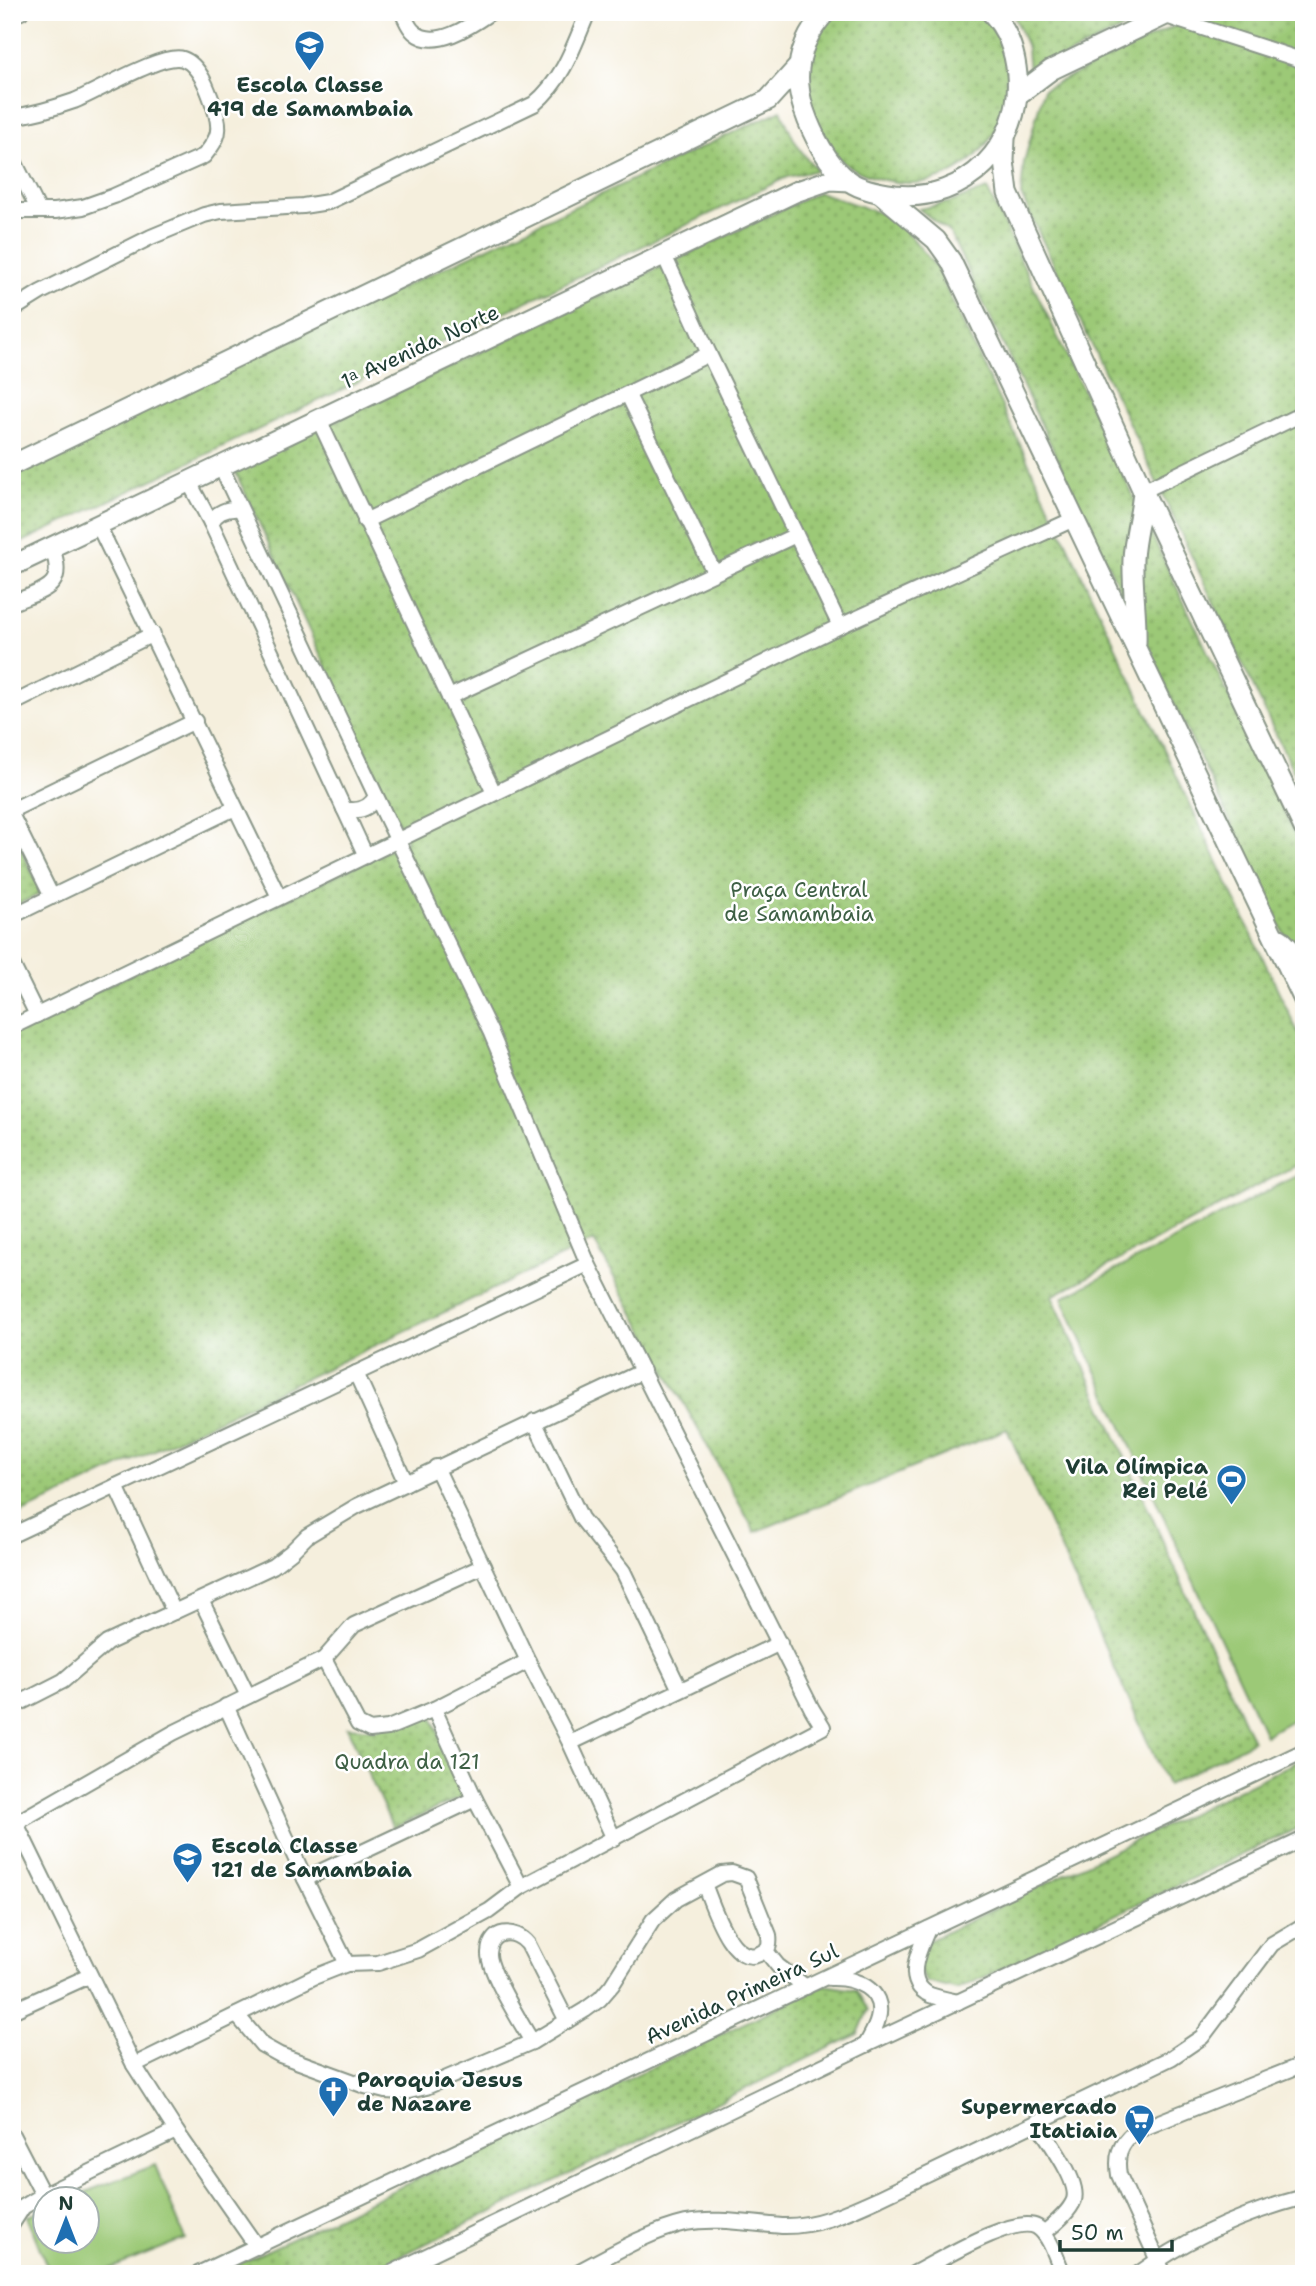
<svg xmlns="http://www.w3.org/2000/svg" width="1316" height="2286" font-family="'Shantell Sans',sans-serif">
  <style>
    .grass { fill: url(#grass-dots); stroke: #5e8356; stroke-width: 2 }
    .pitch { fill: #9cc977; stroke: #5e8356; stroke-width: 2 }
    .lines { fill: none; stroke-linecap: round; stroke-linejoin: round }
    .minor-casing { stroke: #8a9688; stroke-width: 18 }
    .major-casing { stroke: #8a9688; stroke-width: 23 }
    .minor { stroke: #fff; stroke-width: 14 }
    .major { stroke: #fff; stroke-width: 19 }
    .labels { text-anchor: middle; stroke-width: 5; stroke-linejoin: round; paint-order: stroke }
    .poi-label { font-size: 21px; font-weight: bold; fill: #1f3d34; stroke: #fff; text-anchor: end }
    .street-label { font-size: 21px; fill: #1f3d34; stroke: #fff }
    .park-label { font-size: 21px; fill: #3e6045; stroke: #fff }
  </style>
  <defs>
    <pattern id="grass-dots" width="8" height="8" patternUnits="userSpaceOnUse" patternTransform="scale(1.75)"><rect width="8" height="8" fill="#9cc977"/><path d="M2 2h.1M6 6h.1" fill="none" stroke="#7fa462" stroke-width="1.8" stroke-linecap="round"/></pattern>
  </defs>
  <rect width="100%" height="100%" fill="#fff"/>
  <filter id="ink" filterUnits="userSpaceOnUse"><feTurbulence type="fractalNoise" baseFrequency=".0143" numOctaves="2"/><feDisplacementMap in="SourceGraphic" scale="14" xChannelSelector="R" yChannelSelector="G"/><feConvolveMatrix kernelMatrix="1 2 1 2 8 2 1 2 1" color-interpolation-filters="sRGB"/></filter>
  <filter id="wash" filterUnits="userSpaceOnUse"><feTurbulence type="fractalNoise" baseFrequency=".00686" numOctaves="4" result="noise"/><feDisplacementMap in="SourceGraphic" scale="28" xChannelSelector="R" yChannelSelector="G"/><feGaussianBlur stdDeviation="1.57" result="paint"/><feColorMatrix in="noise" values="0 0 0 0 0 0 0 0 0 0 0 0 0 0 0 0 0 1.4 0 .05"/><feComposite in="paint" operator="in"/></filter>
  <g filter="url(#wash)">
    <rect width="100%" height="100%" fill="#f5efdd"/>
    <g class="grass">
      <path d="M 833,12 L 980,12 C 1051,83 980,204 884,180 C 868,176 849,169 837,157 C 830,150 826,137 821,129 C 816,119 807,107 804,96 C 797,65 819,37 833,12 Z"/>
      <path d="M 1012,12 L 1157,12 L 1029,74 L 1027,47 Z"/>
      <path d="M 1204,12 L 1304,12 L 1304,794 L 1021,195 L 1024,162 L 1044,89 Z"/>
      <path d="M 781,110 C 790,133 799,153 818,170 L 787,177 L 12,547 L 12,470 Z"/>
      <path d="M 987,189 L 1304,854 L 1304,976 L 950,233 L 919,209 L 951,202 Z"/>
      <path d="M 819,192 L 897,219 L 936,267 L 1304,1045 L 1304,1161 L 1052,1296 L 1253,1741 L 1167,1785 L 1007,1429 L 755,1532 L 594,1241 L 12,1518 L 12,1032 L 407,841 L 234,469 Z"/>
      <path d="M 12,830 L 42,893 L 12,907 Z"/>
      <path d="M 427,1707 L 466,1795 L 393,1828 L 347,1727 L 377,1729 Z"/>
      <path d="M 1304,1758 L 1304,1825 L 957,1990 L 926,1982 L 914,1959 L 928,1941 Z"/>
      <path d="M 824,1985 L 856,1990 L 868,2010 L 858,2034 L 363,2274 L 218,2274 Z"/>
    </g>
    <g class="pitch">
      <path d="M 1304,1172 L 1304,1713 L 1265,1735 L 1062,1298 Z"/>
      <path d="M 155,2165 L 185,2239 L 97,2274 L 50,2274 L 27,2216 L 45,2208 L 46,2240 L 88,2240 L 88,2198 L 70,2198 Z"/>
    </g>
  </g>
  <g filter="url(#ink)">
    <g class="lines">
      <defs>
        <g id="minor">
          <path d="M 402,12 C 406,19 408,27 414,32 C 435,51 472,25 491,12"/>
          <path d="M 12,15 L 21,12"/>
          <path d="M 1166,16 L 1304,61"/>
          <path d="M 12,117 C 34,114 54,108 74,101 C 97,92 163,52 183,59 C 200,65 209,92 214,107 C 222,130 219,138 204,156 L 114,196 L 83,207 L 55,211 L 12,211"/>
          <path d="M 12,157 L 39,211"/>
          <path d="M 12,310 L 41,292 L 151,237 L 204,215 L 221,211 L 303,206 L 328,202 L 534,104 C 563,80 574,46 588,12"/>
          <path d="M 709,354 L 840,626"/>
          <path d="M 628,395 L 714,572"/>
          <path d="M 319,420 L 494,793"/>
          <path d="M 189,482 L 211,523 L 366,856"/>
          <path d="M 1143,491 L 1304,413"/>
          <path d="M 365,521 L 709,354 L 664,255"/>
          <path d="M 211,523 C 216,512 228,508 240,509"/>
          <path d="M 99,527 L 279,897"/>
          <path d="M 12,603 C 45,589 67,588 52,548"/>
          <path d="M 449,697 L 796,535"/>
          <path d="M 12,704 L 153,634"/>
          <path d="M 344,809 C 357,812 369,810 376,796"/>
          <path d="M 12,810 L 195,721"/>
          <path d="M 12,816 L 52,897"/>
          <path d="M 12,916 L 235,808"/>
          <path d="M 12,964 L 37,1015"/>
          <path d="M 12,1027 L 840,626 L 1074,519"/>
          <path d="M 356,1373 L 406,1483"/>
          <path d="M 534,1421 L 581,1518 L 623,1571 L 680,1690"/>
          <path d="M 436,1467 L 528,1661 L 570,1743 L 614,1839"/>
          <path d="M 116,1486 L 174,1612"/>
          <path d="M 12,1535 L 588,1264"/>
          <path d="M 201,1600 L 248,1696"/>
          <path d="M 324,1659 L 358,1724 L 370,1730 L 388,1728 L 434,1709 L 528,1661"/>
          <path d="M 226,1706 L 305,1879 L 347,1964"/>
          <path d="M 12,1707 L 63,1681 L 107,1643 L 273,1566 L 291,1552 L 307,1536 L 357,1506 L 643,1371"/>
          <path d="M 434,1709 L 475,1799 L 521,1887"/>
          <path d="M 570,1743 L 780,1643"/>
          <path d="M 13,1817 L 134,2065 L 176,2131 L 257,2247"/>
          <path d="M 16,1823 L 173,1733 L 324,1659 L 354,1625 L 483,1566"/>
          <path d="M 305,1879 L 475,1799"/>
          <path d="M 928,1929 C 920,1948 902,1982 930,1995 C 939,1998 949,2000 958,2002"/>
          <path d="M 766,1951 L 778,1966 L 806,1987"/>
          <path d="M 830,1978 C 854,1977 886,1989 878,2019 C 876,2028 870,2037 866,2045"/>
          <path d="M 12,2011 L 89,1976"/>
          <path d="M 237,2015 L 262,2045 L 280,2055 L 365,2086 L 385,2091 L 405,2092 L 426,2087 L 532,2042 L 585,2010 L 600,1999 L 612,1985 L 653,1920 L 676,1899 L 722,1874 L 732,1873 L 746,1878 L 769,1935 C 770,1944 770,1949 761,1953 C 732,1970 712,1903 704,1884"/>
          <path d="M 532,2042 C 522,2024 488,1971 489,1953 C 490,1929 515,1928 528,1944 L 567,2021"/>
          <path d="M 134,2065 L 314,1977 L 347,1964 L 378,1963 L 418,1950 L 489,1911 L 521,1887 L 823,1727 L 812,1709 L 588,1264 L 491,1033 L 376,796 L 221,467"/>
          <path d="M 1037,2122 C 1047,2139 1080,2181 1074,2200 C 1069,2213 1054,2224 1044,2233"/>
          <path d="M 12,2135 L 43,2195"/>
          <path d="M 12,2224 L 23,2207 L 43,2195 L 176,2131"/>
          <path d="M 198,2274 L 1304,1751"/>
          <path d="M 389,2274 L 866,2045 L 1304,1839"/>
          <path d="M 574,2274 C 609,2256 647,2232 686,2223 C 717,2217 750,2224 782,2226 C 817,2227 848,2212 879,2198 L 1171,2058 L 1202,2037 L 1272,1944 L 1304,1925"/>
          <path d="M 913,2274 C 937,2262 1014,2214 1037,2227 C 1050,2235 1057,2260 1063,2274"/>
          <path d="M 1138,2274 C 1189,2237 1243,2213 1304,2197"/>
          <path d="M 1164,2274 L 1119,2175 C 1116,2156 1119,2145 1134,2132 L 1304,2064"/>
        </g>
        <g id="major">
          <path d="M 826,12 C 800,40 792,73 804,110 C 812,134 828,166 849,181 C 861,190 881,193 895,195 C 966,203 1023,144 1017,75 C 1015,52 1007,29 991,12"/>
          <path d="M 1019,94 L 1051,70 L 1172,12"/>
          <path d="M 1005,139 L 1004,161 L 1008,193 L 1143,491 L 1304,828"/>
          <path d="M 880,193 L 936,240 L 951,261 L 1304,1000"/>
          <path d="M 12,465 L 768,100 L 797,68"/>
          <path d="M 12,566 L 795,192 L 830,180 L 850,181"/>
          <path d="M 1136,643 C 1137,615 1132,588 1133,559 C 1134,537 1141,515 1143,492"/>
          <path d="M 1280,939 L 1304,963"/>
        </g>
      </defs>
      <use href="#minor" class="minor-casing"/>
      <use href="#major" class="major-casing"/>
      <use href="#minor" class="minor"/>
      <use href="#major" class="major"/>
    </g>
  </g>
  <defs>
    <symbol id="school-pin" viewBox="-11 -11 22 30"><path d="M0 17L-7.5 6A9.5 9.5 0 1 1 7.5 6Z" fill="#1f6fb2" stroke="#fff"/><path d="M0-5L7-2L0 1L-7-2ZM-4 1L0 2.5L4 1V4Q0 6-4 4Z" fill="#fff"/></symbol>
    <symbol id="stadium-pin" viewBox="-11 -11 22 30"><path d="M0 17L-7.5 6A9.5 9.5 0 1 1 7.5 6Z" fill="#1f6fb2" stroke="#fff"/><path d="M0-5a6.5 5 0 1 0 0 10a6.5 5 0 1 0 0-10ZM-3.5-1.8h7v3.6h-7Z" fill="#fff"/></symbol>
    <symbol id="church-pin" viewBox="-11 -11 22 30"><path d="M0 17L-7.5 6A9.5 9.5 0 1 1 7.5 6Z" fill="#1f6fb2" stroke="#fff"/><path d="M-1.2-6h2.4v3.5h3.3v2.4h-3.3V6h-2.4V-.1h-3.3v-2.4h3.3Z" fill="#fff"/></symbol>
    <symbol id="supermarket-pin" viewBox="-11 -11 22 30"><path d="M0 17L-7.5 6A9.5 9.5 0 1 1 7.5 6Z" fill="#1f6fb2" stroke="#fff"/><path d="M-6-5.5h2.5l.6 2H6L4.5 2H-2.5L-4.4-4H-6ZM-1.5 3.2a1.3 1.3 0 1 0 .1 0ZM3 3.2a1.3 1.3 0 1 0 .1 0Z" fill="#fff"/></symbol>
  </defs>
  <g fill-rule="evenodd">
    <use href="#school-pin" x="292" y="28" width="35" height="47"/>
    <use href="#stadium-pin" x="1214" y="1462" width="35" height="47"/>
    <use href="#school-pin" x="170" y="1840" width="35" height="47"/>
    <use href="#church-pin" x="316" y="2074" width="35" height="47"/>
    <use href="#supermarket-pin" x="1122" y="2102" width="35" height="47"/>
  </g>
  <g class="labels">
    <g class="poi-label">
      <text x="310" y="92" text-anchor="middle">Escola Classe<tspan x="310" dy="24">419 de Samambaia</tspan></text>
      <text x="1208" y="1474">Vila Olímpica<tspan x="1208" dy="24">Rei Pelé</tspan></text>
      <text x="211" y="1853" text-anchor="start">Escola Classe<tspan x="211" dy="24">121 de Samambaia</tspan></text>
      <text x="357" y="2087" text-anchor="start">Paroquia Jesus<tspan x="357" dy="24">de Nazare</tspan></text>
      <text x="1117" y="2114">Supermercado<tspan x="1117" dy="24">Itatiaia</tspan></text>
    </g>
    <g class="street-label">
      <text transform="translate(420 347) rotate(-25)" y="7">1ᵃ Avenida Norte</text>
      <text transform="translate(742 1994) rotate(-25)" y="7">Avenida Primeira Sul</text>
    </g>
    <g class="park-label">
      <text x="799" y="897">Praça Central<tspan x="799" dy="24">de Samambaia</tspan></text>
      <text x="407" y="1769">Quadra da 121</text>
    </g>
  </g>
  <rect width="1316" height="2286" fill="none" stroke="#fff" stroke-width="42"/>
  <g transform="translate(66 2220)"><circle r="33" fill="#ffffff" stroke="#a5b1ae" stroke-width="2"/>
  <path d="M0-5L12 26L0 18L-12 26Z" fill="#1f6fb2"/>
  <text y="-10" font-size="19" font-weight="bold" text-anchor="middle" fill="#1f3d34">N</text>
  </g>
  <path d="M1060 2240v10h112v-10" fill="none" stroke="#1f3d34" stroke-width="3.5"/>
  <text x="1071" y="2240" font-size="21" fill="#1f3d34" stroke="#ffffff" stroke-width="5" paint-order="stroke">50 m</text>
</svg>
